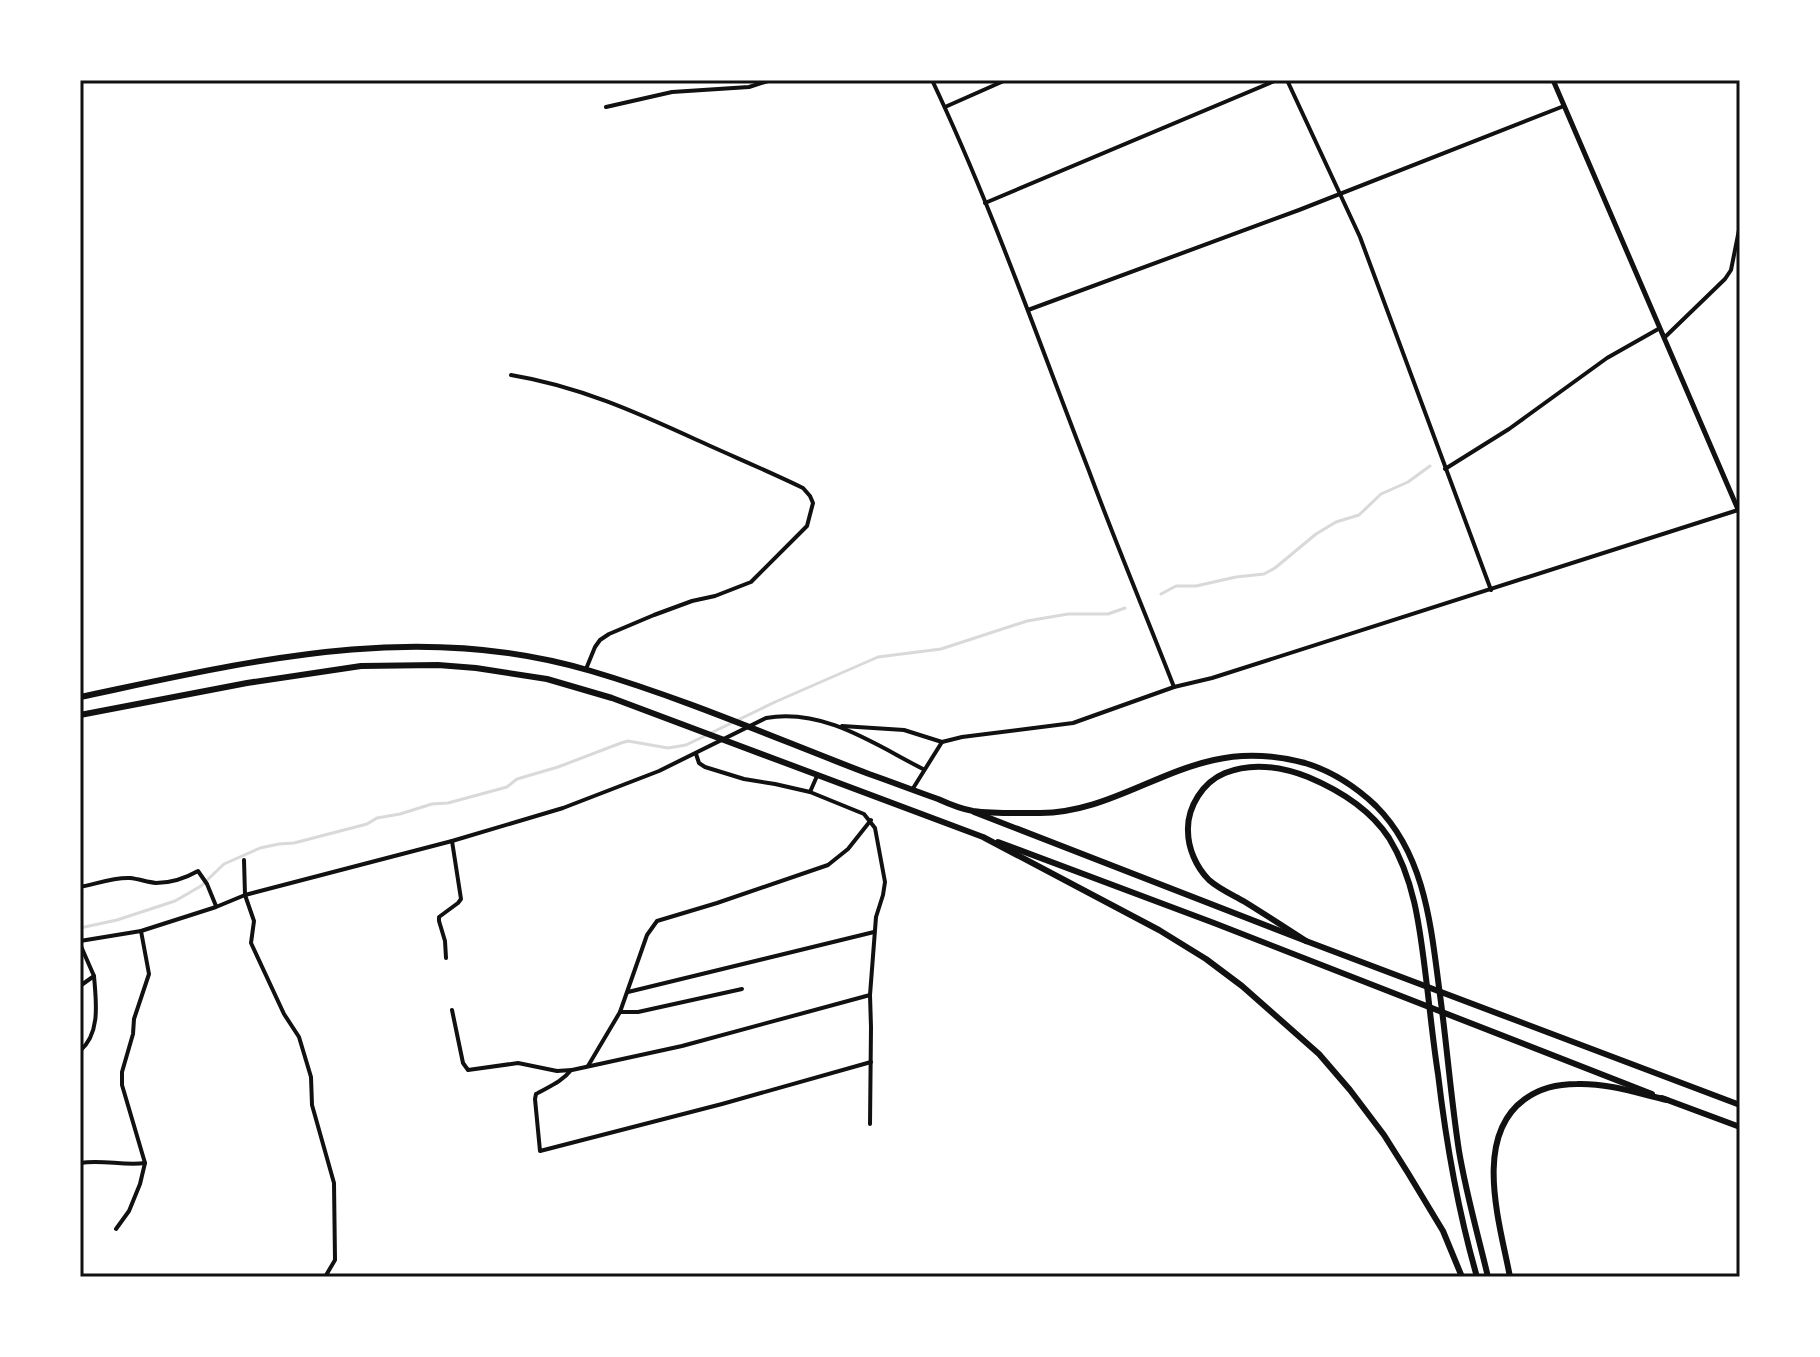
<svg xmlns="http://www.w3.org/2000/svg" width="1820" height="1357" font-family="'Varela Round',sans-serif">
  <style>
    .lines { fill: none; stroke-linecap: round; stroke-linejoin: round }
    .stream { stroke: #d9d9d9; stroke-width: 3 }
    .minor { stroke: #111; stroke-width: 4 }
    .tertiary { stroke: #111; stroke-width: 4 }
    .secondary { stroke: #111; stroke-width: 5 }
    .primary { stroke: #111; stroke-width: 6 }
    .trunk { stroke: #111; stroke-width: 6 }
    .neatline { fill: none; stroke: #111; stroke-width: 3 }
  </style>
  <rect width="100%" height="100%" fill="#fff"/>
  <g class="lines">
    <g class="stream">
      <path d="M 1161,594 L 1176,586 L 1196,586 L 1236,577 L 1264,574 L 1275,568 L 1316,534 L 1336,522 L 1359,515 L 1381,494 L 1408,482 L 1430,466"/>
      <path d="M 80,928 L 117,920 L 175,901 L 201,886 L 224,864 L 260,848 L 279,844 L 294,843 L 367,824 L 377,818 L 400,814 L 432,804 L 448,803 L 507,787 L 517,779 L 558,767 L 621,743 L 628,741 L 668,748 L 686,745 L 775,702 L 878,657 L 941,649 L 1027,621 L 1068,614 L 1108,614 L 1125,608"/>
    </g>
    <g class="minor">
      <path d="M 1287,80 L 1360,237 L 1491,590"/>
      <path d="M 606,107 L 672,92 L 749,87 L 771,80"/>
      <path d="M 945,107 L 1006,80"/>
      <path d="M 985,203 L 1277,80"/>
      <path d="M 1028,310 L 1299,210 L 1564,106"/>
      <path d="M 1664,338 L 1725,279 L 1731,270 L 1740,225"/>
      <path d="M 511,375 C 578,386 636,412 697,440 C 732,456 768,471 803,488 L 810,496 L 813,503 L 807,526 L 751,582 L 715,596 L 692,601 L 654,615 L 609,634 L 600,640 L 595,647 L 586,669"/>
      <path d="M 1445,469 L 1509,429 L 1607,358 L 1660,328"/>
      <path d="M 842,726 L 904,730 L 942,742 L 962,737 L 1073,723 L 1174,687"/>
      <path d="M 696,754 L 699,763 L 705,767 L 744,779 L 775,784 L 810,792 L 864,814 L 875,828 L 885,882 L 883,895 L 876,917 L 870,995 L 871,1027 L 870,1124"/>
      <path d="M 912,790 L 942,742"/>
      <path d="M 810,792 L 817,776"/>
      <path d="M 244,860 L 245,895 L 254,921 L 251,943 L 284,1014 L 299,1037 L 311,1077 L 312,1105 L 334,1183 L 335,1260 L 325,1277"/>
      <path d="M 80,887 C 96,884 114,877 130,878 C 139,879 147,882 156,883 C 172,883 184,879 198,871 L 207,884 L 216,906"/>
      <path d="M 80,941 L 141,931 L 216,907 L 245,895 L 452,841 L 563,808 L 659,771 L 766,718 C 824,708 874,744 923,769"/>
      <path d="M 80,944 L 94,976 L 80,986"/>
      <path d="M 446,958 L 445,941 L 439,921 L 439,917 L 458,903 L 461,899 L 452,841"/>
      <path d="M 628,992 L 874,932"/>
      <path d="M 452,1010 L 463,1063 L 468,1070 L 518,1063 L 557,1071 L 572,1070 L 682,1046 L 870,995"/>
      <path d="M 620,1012 L 638,1012 L 742,989"/>
      <path d="M 80,1051 C 101,1033 96,1001 94,976"/>
      <path d="M 588,1066 L 620,1012 L 647,935 L 657,921 L 717,903 L 828,865 L 848,849 L 871,820"/>
      <path d="M 571,1070 C 562,1082 548,1087 536,1094 L 535,1099 L 540,1151 L 722,1104 L 871,1062"/>
      <path d="M 80,1163 C 102,1159 123,1166 145,1163"/>
      <path d="M 116,1229 L 129,1211 L 140,1184 L 145,1163 L 122,1085 L 122,1072 L 133,1034 L 134,1019 L 149,974 L 141,931"/>
    </g>
    <path class="tertiary" d="M 932,80 C 992,207 1038,340 1089,471 C 1116,544 1146,615 1174,687 L 1212,678 L 1738,510"/>
    <path class="secondary" d="M 1553,80 L 1740,514"/>
    <g class="primary">
      <path d="M 974,812 L 1306,941 L 1740,1105"/>
      <path d="M 998,842 L 1214,923 L 1652,1094"/>
      <path d="M 1662,1098 L 1740,1127"/>
    </g>
    <g class="trunk">
      <path d="M 80,697 C 251,661 418,619 591,671 C 686,699 777,739 869,774 C 892,782 915,791 938,799 C 949,804 961,809 973,811 C 994,814 1017,813 1038,813 C 1102,814 1154,773 1214,760 C 1244,753 1275,755 1305,763 C 1331,771 1356,787 1376,806 C 1426,856 1431,928 1440,995 C 1447,1046 1451,1099 1459,1151 C 1466,1193 1478,1235 1488,1277"/>
      <path d="M 80,715 L 247,683 L 361,666 L 438,665 L 476,668 L 547,679 L 612,698 L 983,837 L 1159,930 L 1206,959 L 1242,986 L 1319,1054 L 1350,1090 L 1384,1135 L 1408,1173 L 1443,1231 L 1462,1277"/>
      <path d="M 1306,941 C 1286,928 1266,915 1245,902 C 1233,895 1219,889 1209,880 C 1196,867 1188,848 1188,831 C 1187,807 1203,782 1225,773 C 1252,762 1282,767 1308,777 C 1339,790 1370,809 1389,838 C 1415,880 1420,930 1426,978 C 1430,1010 1433,1042 1438,1074 C 1446,1142 1458,1211 1477,1277"/>
      <path d="M 1510,1277 C 1500,1224 1472,1137 1525,1099 C 1540,1088 1558,1084 1577,1084 C 1607,1083 1637,1093 1667,1100"/>
    </g>
  </g>
  <rect width="1820" height="1357" fill="none" stroke="#ffffff" stroke-width="164"/>
  <rect x="82" y="82" width="1656" height="1193" class="neatline"/>
</svg>
